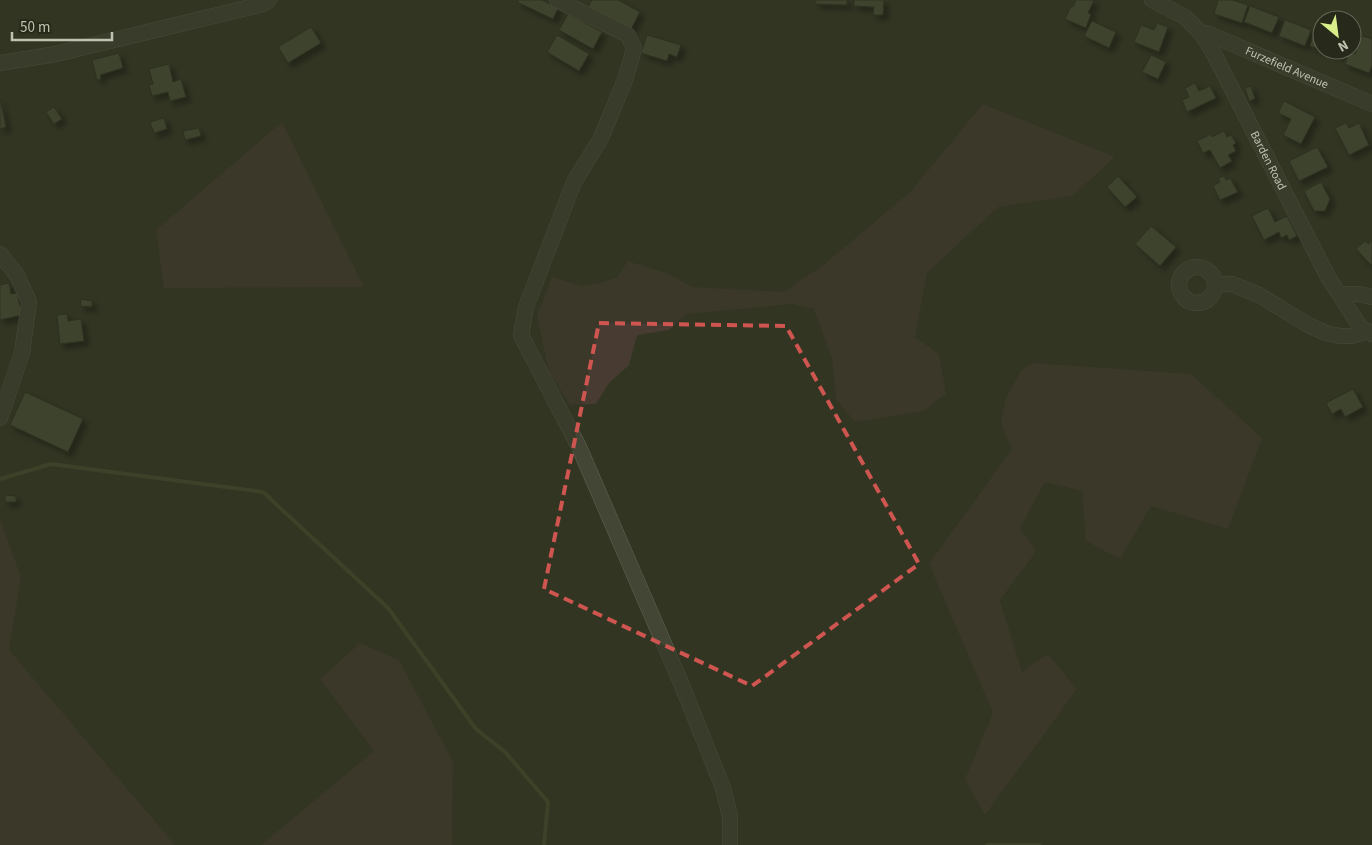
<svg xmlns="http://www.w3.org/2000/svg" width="1372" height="845" font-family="'Source Sans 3',sans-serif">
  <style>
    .green { fill: #483c32 }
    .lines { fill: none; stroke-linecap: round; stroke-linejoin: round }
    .stream { stroke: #4a502e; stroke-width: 4 }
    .building { fill: #50553e; stroke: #292c1c; filter: url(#shadow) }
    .minor-casing { stroke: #606452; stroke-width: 16 }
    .minor { stroke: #434635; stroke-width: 15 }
    .marked { fill: none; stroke: #cf5650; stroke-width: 4; stroke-dasharray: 10 6; stroke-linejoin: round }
    .labels { text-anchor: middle; stroke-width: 5; stroke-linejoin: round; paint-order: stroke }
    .street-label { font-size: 12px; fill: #bec3af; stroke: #272a1a }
  </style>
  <defs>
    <filter id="shadow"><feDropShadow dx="4.5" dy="4.5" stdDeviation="2.5" flood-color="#0009"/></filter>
  </defs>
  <rect width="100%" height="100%" fill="#323522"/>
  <g class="green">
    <path d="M 983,104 L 1115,157 L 1072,196 L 998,207 L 927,273 L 915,337 L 939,354 L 946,394 L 924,411 L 855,422 L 836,399 L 832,359 L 814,309 L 793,304 L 686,314 L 669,330 L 637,335 L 629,365 L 609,383 L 596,404 L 570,405 L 549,372 L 537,316 L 552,277 L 582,286 L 600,283 L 617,277 L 628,261 L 669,274 L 692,287 L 784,292 L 826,263 L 911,191 Z"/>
    <path d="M 282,122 L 364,287 L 164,288 L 156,230 Z"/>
    <path d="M 1033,363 L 1191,374 L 1262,438 L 1228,529 L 1151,506 L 1120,559 L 1086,541 L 1082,491 L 1045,482 L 1020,528 L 1036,552 L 1000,600 L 1022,672 L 1048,654 L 1077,689 L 985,815 L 965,779 L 993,713 L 929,564 L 1012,449 L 1001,424 L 1005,400 L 1021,371 Z"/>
    <path d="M 0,520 L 21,577 L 9,650 L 175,845 L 0,845 Z"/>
    <path d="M 360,643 L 399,660 L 453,762 L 452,845 L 261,845 L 374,751 L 320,679 Z"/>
  </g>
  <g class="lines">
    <g class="stream">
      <path d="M 0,479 L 51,464 L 263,492 L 388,608 L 476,729 L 505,752 L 548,802 L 544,845"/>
      <path d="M 987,845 L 1040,845"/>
    </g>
  </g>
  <g class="building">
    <path d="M 518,0 L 542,0 L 558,8 L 553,19 L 517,2 Z"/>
    <path d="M 592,0 L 618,0 L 640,12 L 630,31 L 588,7 Z"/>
    <path d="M 815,0 L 847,0 L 847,5 L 815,4 Z"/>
    <path d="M 854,0 L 884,0 L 883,15 L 873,15 L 874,7 L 854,6 Z"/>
    <path d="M 1076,0 L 1094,0 L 1088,13 L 1091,14 L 1086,28 L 1065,19 L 1071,6 L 1073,7 Z"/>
    <path d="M 1218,0 L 1232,0 L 1248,5 L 1242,23 L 1214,14 Z"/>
    <path d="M 1250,6 L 1279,17 L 1272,33 L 1244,22 Z"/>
    <path d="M 568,14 L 602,32 L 593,49 L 559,30 Z"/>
    <path d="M 1285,20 L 1311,30 L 1305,46 L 1279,36 Z"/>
    <path d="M 1092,21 L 1116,32 L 1109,48 L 1084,36 Z"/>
    <path d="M 1157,23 L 1168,27 L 1159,52 L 1134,42 L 1141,25 L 1154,30 Z"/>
    <path d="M 311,27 L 321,43 L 288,63 L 278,47 Z"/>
    <path d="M 1315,28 L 1322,31 L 1322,50 L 1342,50 L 1340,56 L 1310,46 Z"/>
    <path d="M 557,35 L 589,54 L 579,71 L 547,52 Z"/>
    <path d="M 647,35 L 681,45 L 677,57 L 669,54 L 667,61 L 641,53 Z"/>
    <path d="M 1362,36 L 1372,39 L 1372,66 L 1369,73 L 1345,64 L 1349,54 L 1355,54 Z"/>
    <path d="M 119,53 L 123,68 L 100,75 L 101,79 L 97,80 L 92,60 Z"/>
    <path d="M 1151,55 L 1166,62 L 1158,79 L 1142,72 Z"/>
    <path d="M 169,64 L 173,82 L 181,79 L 186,97 L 170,101 L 168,92 L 152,96 L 149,85 L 153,84 L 149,69 Z"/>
    <path d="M 1195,83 L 1199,91 L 1210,86 L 1216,98 L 1187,112 L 1182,100 L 1189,97 L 1185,88 Z"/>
    <path d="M 1251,86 L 1255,99 L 1249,101 L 1245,88 Z"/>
    <path d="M 0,98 L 6,127 L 0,129 Z"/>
    <path d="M 1284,101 L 1315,117 L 1301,144 L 1283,135 L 1291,119 L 1278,113 Z"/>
    <path d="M 54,107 L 62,119 L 54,124 L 46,112 Z"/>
    <path d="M 164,118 L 167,129 L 154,133 L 150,122 Z"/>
    <path d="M 1346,123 L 1349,128 L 1359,123 L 1369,145 L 1349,155 L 1335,128 Z"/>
    <path d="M 199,128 L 201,136 L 185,140 L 183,131 Z"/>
    <path d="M 1224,131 L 1227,137 L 1231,135 L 1236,143 L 1233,145 L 1236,151 L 1228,155 L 1232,161 L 1220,168 L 1210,150 L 1203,153 L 1197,141 L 1211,134 L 1212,137 Z"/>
    <path d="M 1317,147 L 1328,167 L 1299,181 L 1289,161 Z"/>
    <path d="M 1118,176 L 1137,197 L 1125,207 L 1107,187 Z"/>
    <path d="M 1224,176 L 1226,180 L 1230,178 L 1238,192 L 1220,200 L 1213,186 L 1220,182 L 1218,178 Z"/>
    <path d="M 1321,182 L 1330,199 L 1325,211 L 1314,211 L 1304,191 Z"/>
    <path d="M 1268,208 L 1275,222 L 1287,216 L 1297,236 L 1289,240 L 1287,235 L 1281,238 L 1279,232 L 1264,240 L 1252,216 Z"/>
    <path d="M 1151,226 L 1176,247 L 1160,266 L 1135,244 Z"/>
    <path d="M 1365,241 L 1368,244 L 1372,241 L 1372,264 L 1371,265 L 1356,249 Z"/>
    <path d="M 9,283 L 11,294 L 17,293 L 22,315 L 0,320 L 0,285 Z"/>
    <path d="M 81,299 L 92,301 L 92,307 L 80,306 Z"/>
    <path d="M 67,314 L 68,321 L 81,319 L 84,341 L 60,344 L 57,315 Z"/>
    <path d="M 1353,389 L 1363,407 L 1345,417 L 1341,409 L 1332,414 L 1326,403 Z"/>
    <path d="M 25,392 L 83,419 L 68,452 L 10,425 Z"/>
    <path d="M 5,495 L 16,496 L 16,502 L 5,502 Z"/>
  </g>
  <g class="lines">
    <defs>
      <g id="minor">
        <path d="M 557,0 L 628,35 L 634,49 L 625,80 L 601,138 L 574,182 L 526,307 L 521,335 L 579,447 L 681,683 L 723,788 L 730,817 L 730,845"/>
        <path id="s1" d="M 1152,0 L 1185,17 L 1200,32 L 1213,52 L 1328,277 L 1361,328 L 1372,334"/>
        <path id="s2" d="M 1200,32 L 1209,34 L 1372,104"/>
        <path d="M 0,63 L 56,54 L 263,4 L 269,0"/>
        <path d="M 0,254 L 17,275 L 29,302 L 22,353 L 0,418"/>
        <circle cx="1197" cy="285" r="18"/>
        <path d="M 1216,284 L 1232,284 L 1259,295 L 1308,325 L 1326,333 L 1340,336 L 1352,336 L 1367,331"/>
        <path d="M 1340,294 L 1359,294 L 1372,297"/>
      </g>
    </defs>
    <use href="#minor" class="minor-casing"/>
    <use href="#minor" class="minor"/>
  </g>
  <path d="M0 0H1372V845H0ZM 599,323 L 786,326 L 919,564 L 752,686 L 544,589 Z" fill="#323522" fill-opacity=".55" fill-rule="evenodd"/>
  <path class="marked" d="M 599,323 L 786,326 L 919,564 L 752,686 L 544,589 Z"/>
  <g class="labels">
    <g class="street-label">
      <text dy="4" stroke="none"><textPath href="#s2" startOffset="94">Furzefield Avenue</textPath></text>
      <text dy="4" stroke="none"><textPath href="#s1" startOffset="204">Barden Road</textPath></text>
    </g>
  </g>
  <g transform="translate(1337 35) rotate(151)"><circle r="24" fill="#272a1a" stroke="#636756"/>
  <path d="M0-4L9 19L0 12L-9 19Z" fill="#d8ee88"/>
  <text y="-8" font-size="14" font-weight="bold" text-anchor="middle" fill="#bec3af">N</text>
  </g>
  <path d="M12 32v8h100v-8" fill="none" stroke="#bec3af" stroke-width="2.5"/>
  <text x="20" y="32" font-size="15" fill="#bec3af" stroke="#272a1a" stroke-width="4" paint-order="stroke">50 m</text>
</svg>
